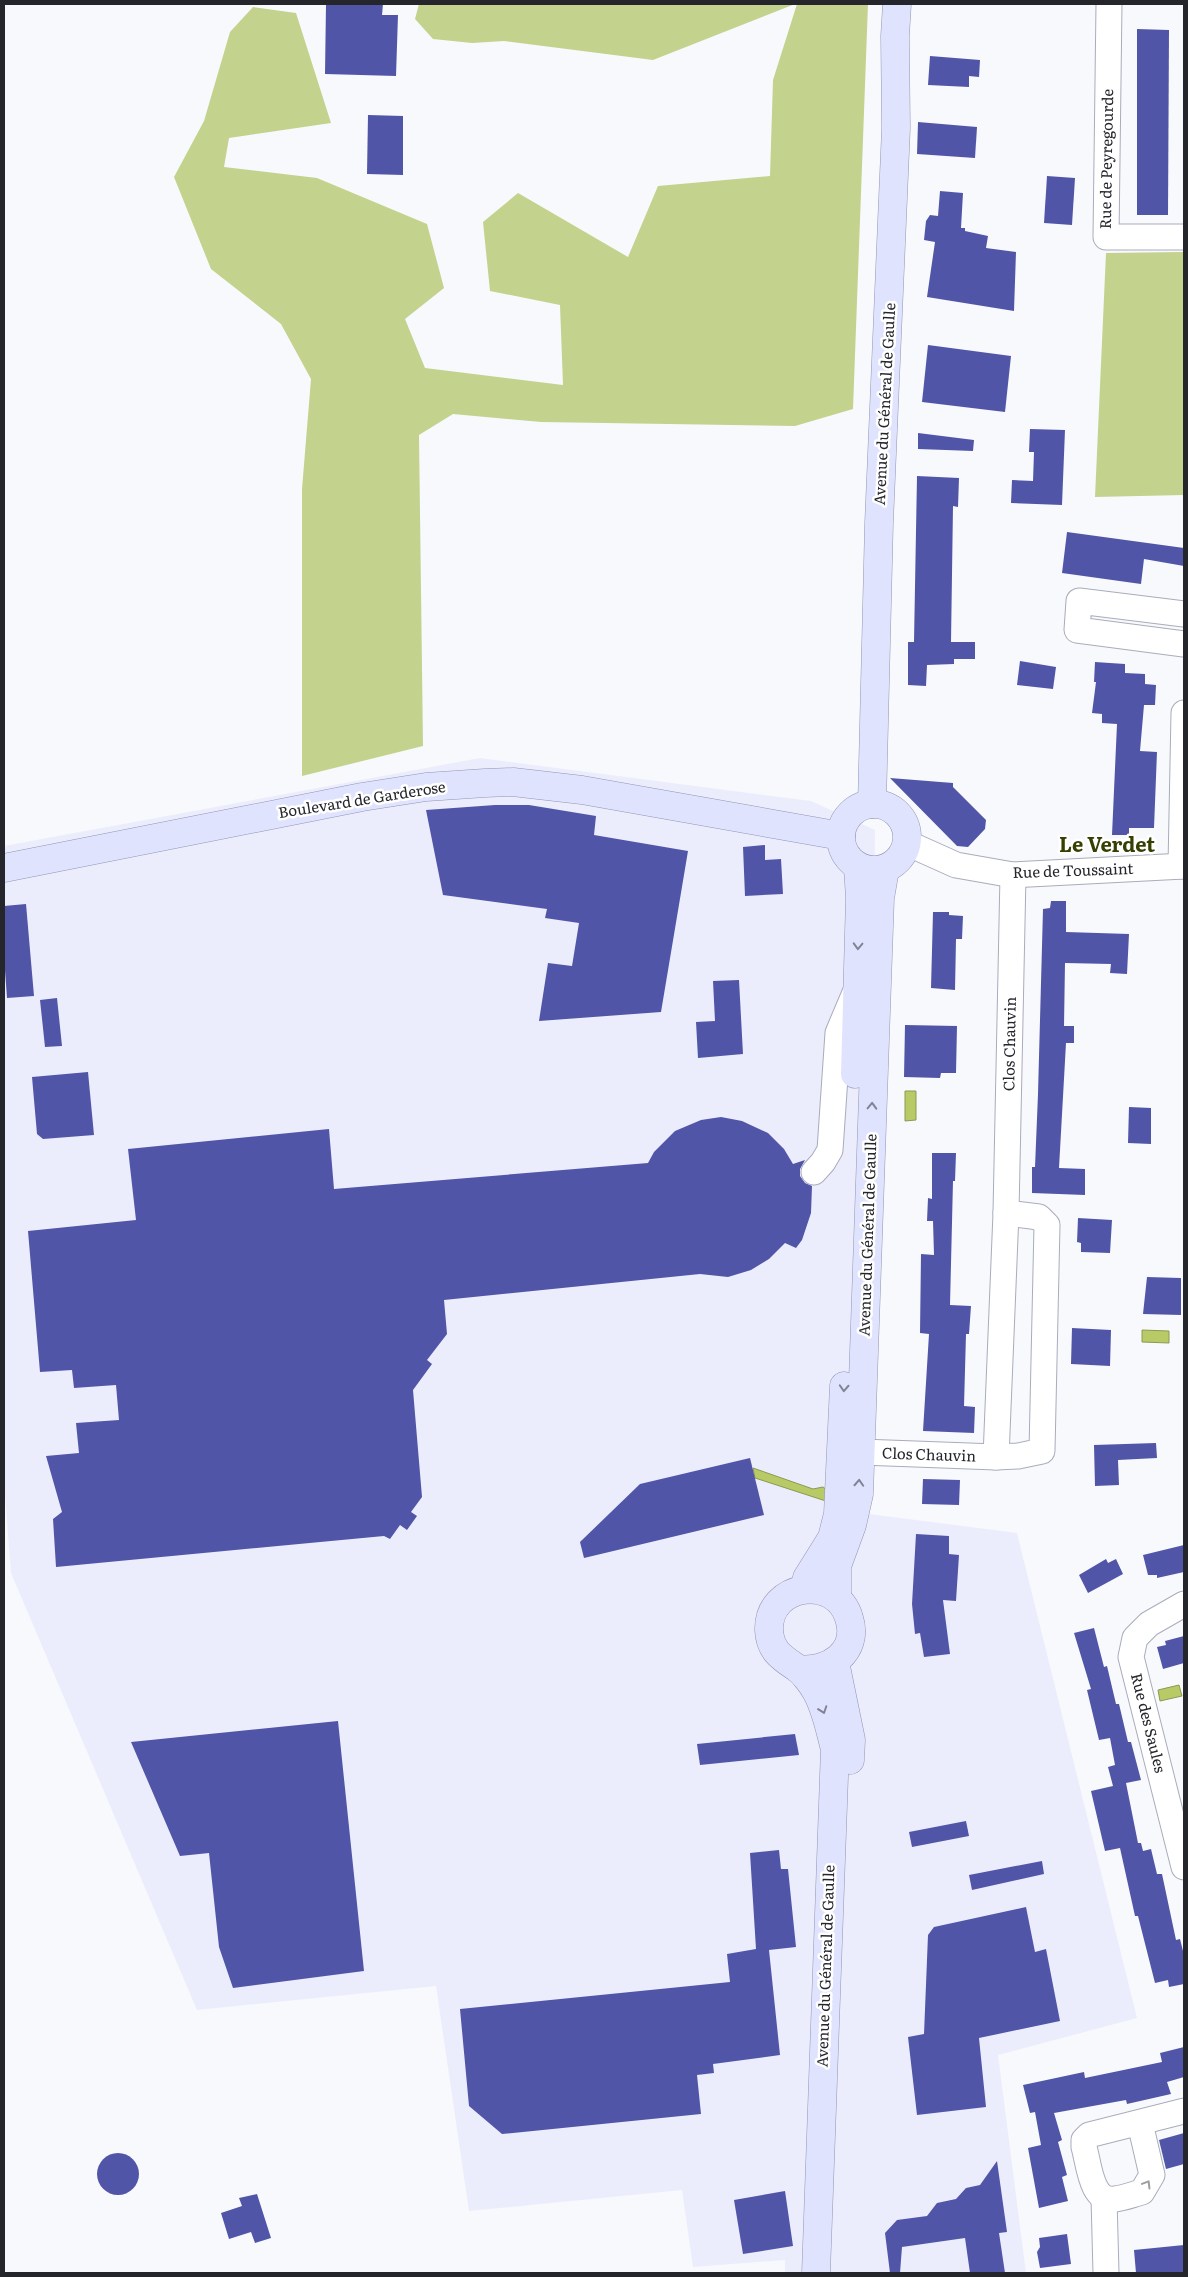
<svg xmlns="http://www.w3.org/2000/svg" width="1188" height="2277" font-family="Literata,serif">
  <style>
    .built { fill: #ebedfc }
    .green { fill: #c3d28d }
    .water { fill: #b7ca65; stroke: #8b9954 }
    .building { fill: #5155a7 }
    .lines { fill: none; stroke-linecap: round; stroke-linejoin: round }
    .minor-casing { stroke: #a9acbb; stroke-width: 27 }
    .major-casing { stroke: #9195b4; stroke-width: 29 }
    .minor { stroke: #fff; stroke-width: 25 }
    .major { stroke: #e0e3fe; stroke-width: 28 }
    .oneway { stroke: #828495 }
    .oneway2 { stroke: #9d9da0 }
    .labels { text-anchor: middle; stroke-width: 5; stroke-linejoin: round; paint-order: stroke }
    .street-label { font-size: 15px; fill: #25262c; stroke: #fff }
    .district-label { font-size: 20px; font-weight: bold; fill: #374003; stroke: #fff }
  </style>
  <rect width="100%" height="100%" fill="#f8f9fc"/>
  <path class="built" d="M 480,758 L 811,801 L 875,830 L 869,1514 L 1017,1533 L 1137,2018 L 998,2055 L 1026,2273 L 785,2273 L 785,2260 L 693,2267 L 682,2190 L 469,2211 L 436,1986 L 197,2010 L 11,1573 L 4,1482 L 4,846 Z"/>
  <g class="green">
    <path d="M 419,4 L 795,4 L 653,60 L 504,41 L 472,43 L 433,39 L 415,19 Z"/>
    <path d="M 797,4 L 868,4 L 853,409 L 795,426 L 541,422 L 453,414 L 419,435 L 423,746 L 302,776 L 302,489 L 311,379 L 281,324 L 211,269 L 174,177 L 204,121 L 230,32 L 253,7 L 296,13 L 331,123 L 229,138 L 224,167 L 317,178 L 427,224 L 444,288 L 405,319 L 425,368 L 563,385 L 560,305 L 490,291 L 483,222 L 518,193 L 628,257 L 658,186 L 770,176 L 773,80 Z"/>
    <path d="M 1184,252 L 1184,495 L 1095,497 L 1106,253 Z"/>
  </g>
  <g class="water">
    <path d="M 905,1091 L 916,1091 L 916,1120 L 905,1121 Z"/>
    <path d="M 1142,1330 L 1169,1331 L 1169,1343 L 1142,1342 Z"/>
    <path d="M 753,1468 L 813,1489 L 823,1487 L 831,1493 L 832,1503 L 755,1478 Z"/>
    <path d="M 1179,1685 L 1182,1696 L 1160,1701 L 1158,1690 Z"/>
  </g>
  <g class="building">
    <path d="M 326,4 L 383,4 L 382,15 L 398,15 L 396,76 L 325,74 Z"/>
    <path d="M 1137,29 L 1169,30 L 1168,215 L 1137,215 Z"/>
    <path d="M 930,56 L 980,60 L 979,77 L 969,76 L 969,87 L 928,85 Z"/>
    <path d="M 368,115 L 403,116 L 403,175 L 367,174 Z"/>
    <path d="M 918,122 L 977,127 L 975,158 L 917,154 Z"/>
    <path d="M 1047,176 L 1075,178 L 1072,225 L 1044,223 Z"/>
    <path d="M 940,191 L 963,193 L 961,228 L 965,228 L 965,231 L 988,236 L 986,248 L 1016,252 L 1014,311 L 927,297 L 935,242 L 924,240 L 926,221 L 930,215 L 938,216 Z"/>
    <path d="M 928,345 L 1011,356 L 1005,412 L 922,402 Z"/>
    <path d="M 1030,429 L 1065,430 L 1062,505 L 1011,503 L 1012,480 L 1033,481 L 1034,452 L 1029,452 Z"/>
    <path d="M 918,433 L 974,440 L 973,451 L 918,449 Z"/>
    <path d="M 917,476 L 959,478 L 958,507 L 953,506 L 951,642 L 975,642 L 975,659 L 954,659 L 954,664 L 927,665 L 926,686 L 908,685 L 908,642 L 914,642 Z"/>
    <path d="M 1067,532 L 1184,548 L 1184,566 L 1144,559 L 1141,584 L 1062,573 Z"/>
    <path d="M 1020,661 L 1056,667 L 1053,689 L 1017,685 Z"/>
    <path d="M 1095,662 L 1125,664 L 1125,673 L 1145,674 L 1145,684 L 1156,685 L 1155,705 L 1144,705 L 1140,751 L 1157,752 L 1154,828 L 1129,828 L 1129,835 L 1112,835 L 1117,724 L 1102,723 L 1102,714 L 1092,713 L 1096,682 L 1094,682 Z"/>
    <path d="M 890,778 L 953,783 L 953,787 L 986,820 L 985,829 L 968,847 L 957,846 Z"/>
    <path d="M 495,805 L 529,805 L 596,816 L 594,835 L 688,851 L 661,1012 L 539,1021 L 548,963 L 572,966 L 579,923 L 545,918 L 547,909 L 443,895 L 426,810 Z"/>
    <path d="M 765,845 L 765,860 L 781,859 L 783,894 L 745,896 L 743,847 Z"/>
    <path d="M 1051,901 L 1066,901 L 1066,932 L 1129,934 L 1127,974 L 1110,973 L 1111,964 L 1065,963 L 1064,1026 L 1074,1026 L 1074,1043 L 1066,1043 L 1059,1168 L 1085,1169 L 1085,1195 L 1032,1193 L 1032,1167 L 1035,1167 L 1038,1094 L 1043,909 L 1050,908 Z"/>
    <path d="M 26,904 L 34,996 L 7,998 L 4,957 L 4,906 Z"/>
    <path d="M 933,912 L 949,912 L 949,915 L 963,916 L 962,939 L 956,939 L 955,990 L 931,988 Z"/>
    <path d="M 739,980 L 743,1054 L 698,1058 L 696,1022 L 715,1021 L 713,981 Z"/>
    <path d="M 57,998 L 62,1046 L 45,1047 L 40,1000 Z"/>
    <path d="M 905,1025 L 957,1026 L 956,1073 L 941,1073 L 940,1078 L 904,1077 Z"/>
    <path d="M 88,1072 L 94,1135 L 43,1139 L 37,1134 L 32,1077 Z"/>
    <path d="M 1129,1107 L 1151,1108 L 1151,1144 L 1128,1143 Z"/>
    <path d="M 721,1117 L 742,1121 L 768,1133 L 784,1149 L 793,1164 L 805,1160 L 800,1169 L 800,1176 L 805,1183 L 812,1186 L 811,1213 L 802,1240 L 796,1248 L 785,1243 L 769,1259 L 751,1270 L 728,1277 L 700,1274 L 444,1300 L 447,1334 L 427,1360 L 432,1364 L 413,1390 L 422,1497 L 411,1512 L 417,1516 L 407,1530 L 400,1525 L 390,1539 L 384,1536 L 56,1567 L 53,1519 L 62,1512 L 46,1456 L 79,1453 L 76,1423 L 119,1420 L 116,1385 L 74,1388 L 72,1370 L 40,1372 L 28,1231 L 136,1220 L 128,1149 L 329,1129 L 334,1189 L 648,1163 L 654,1152 L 675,1131 L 701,1120 Z"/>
    <path d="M 932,1153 L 956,1153 L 955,1181 L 953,1181 L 950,1305 L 971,1306 L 969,1334 L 966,1334 L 964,1406 L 975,1407 L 974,1433 L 923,1431 L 929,1334 L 920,1333 L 921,1254 L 934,1255 L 933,1221 L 927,1221 L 928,1198 L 932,1199 Z"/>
    <path d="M 1078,1218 L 1112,1220 L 1110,1253 L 1081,1252 L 1081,1243 L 1077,1242 Z"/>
    <path d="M 1147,1277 L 1181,1278 L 1181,1315 L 1143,1314 Z"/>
    <path d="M 1072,1328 L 1111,1330 L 1110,1366 L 1071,1364 Z"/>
    <path d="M 1156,1443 L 1157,1458 L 1118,1460 L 1119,1485 L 1095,1486 L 1094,1445 Z"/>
    <path d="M 750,1458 L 764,1515 L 584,1558 L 580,1542 L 640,1484 Z"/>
    <path d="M 923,1479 L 960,1480 L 959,1505 L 922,1504 Z"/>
    <path d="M 916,1534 L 949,1536 L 949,1554 L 959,1555 L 956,1601 L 943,1600 L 950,1654 L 924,1657 L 920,1633 L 915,1634 L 912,1604 Z"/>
    <path d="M 1184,1545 L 1184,1572 L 1157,1578 L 1157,1575 L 1148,1575 L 1143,1555 Z"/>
    <path d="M 1106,1559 L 1108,1563 L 1116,1559 L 1123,1574 L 1088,1593 L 1079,1575 Z"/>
    <path d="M 1094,1628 L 1104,1667 L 1107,1666 L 1116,1704 L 1119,1704 L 1128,1742 L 1131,1742 L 1141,1780 L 1126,1783 L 1138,1843 L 1141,1843 L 1143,1851 L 1151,1849 L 1157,1874 L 1162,1874 L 1176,1940 L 1180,1939 L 1184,1955 L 1184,1984 L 1169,1987 L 1168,1980 L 1155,1983 L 1138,1916 L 1135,1916 L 1120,1848 L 1105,1851 L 1091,1791 L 1113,1786 L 1108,1767 L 1115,1765 L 1110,1738 L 1099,1740 L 1087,1690 L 1091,1689 L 1074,1633 Z"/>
    <path d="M 1184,1636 L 1184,1663 L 1163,1669 L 1157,1647 L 1166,1645 L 1165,1641 Z"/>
    <path d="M 338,1721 L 364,1971 L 233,1988 L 219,1947 L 209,1853 L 180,1856 L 131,1742 Z"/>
    <path d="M 795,1734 L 799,1755 L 700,1765 L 697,1744 Z"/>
    <path d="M 966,1821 L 969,1836 L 912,1847 L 909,1832 Z"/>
    <path d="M 779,1850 L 781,1869 L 788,1869 L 796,1947 L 769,1950 L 780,2055 L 713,2064 L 714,2073 L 697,2075 L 701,2114 L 502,2134 L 469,2106 L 460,2009 L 730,1982 L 727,1954 L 756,1949 L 750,1853 Z"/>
    <path d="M 1042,1861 L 1044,1874 L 972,1890 L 969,1875 Z"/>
    <path d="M 1026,1907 L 1035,1952 L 1046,1949 L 1060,2021 L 979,2038 L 986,2107 L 917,2115 L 908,2037 L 924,2034 L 928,1935 L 934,1927 Z"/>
    <path d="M 1184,2047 L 1184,2077 L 1167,2082 L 1171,2094 L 1127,2104 L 1126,2100 L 1054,2113 L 1062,2140 L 1058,2142 L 1067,2175 L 1062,2177 L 1068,2201 L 1039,2208 L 1028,2148 L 1041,2145 L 1035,2112 L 1030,2113 L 1023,2085 L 1084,2072 L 1085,2078 L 1162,2062 L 1160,2053 Z"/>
    <path d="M 1184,2133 L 1184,2164 L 1166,2169 L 1159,2140 Z"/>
    <circle cx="118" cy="2174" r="21"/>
    <path d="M 997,2161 L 1007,2232 L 999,2233 L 1005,2273 L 970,2273 L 965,2238 L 902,2247 L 900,2273 L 890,2273 L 885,2233 L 897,2220 L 927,2216 L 937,2203 L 956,2199 L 966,2188 L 980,2185 Z"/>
    <path d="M 785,2191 L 793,2246 L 743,2254 L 734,2200 Z"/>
    <path d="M 257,2194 L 271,2238 L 255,2243 L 251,2232 L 229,2239 L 221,2213 L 242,2206 L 239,2198 Z"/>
    <path d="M 1067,2234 L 1071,2264 L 1040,2268 L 1037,2252 L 1040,2247 L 1039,2238 Z"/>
    <path d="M 1184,2245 L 1184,2273 L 1136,2273 L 1134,2250 Z"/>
  </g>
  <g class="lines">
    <defs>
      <g id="minor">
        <path d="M 1109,4 L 1106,237 L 1184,237"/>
        <path d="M 1184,614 L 1079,601 L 1077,630 L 1184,644"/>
        <path d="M 907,843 L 956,865 L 1013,875 L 1184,866"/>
        <path d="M 1181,866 L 1184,713"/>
        <path d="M 814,1172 L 823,1162 L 830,1150 L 838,1033 L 857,988"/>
        <path d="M 861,1452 L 996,1457 L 1018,1456 L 1042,1451 L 1047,1225 L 1039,1217 L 1006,1213"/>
        <path d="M 996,1457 L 1006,1213 L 1013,875"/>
        <path d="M 1184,1604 L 1149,1624 L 1135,1638 L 1131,1657 L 1184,1867"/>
        <path d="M 1140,2123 L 1152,2175 L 1142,2192 C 1134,2194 1124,2198 1115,2199 C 1091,2203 1089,2164 1084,2147 L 1084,2140 L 1089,2135 L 1184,2111"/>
        <path d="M 1104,2198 L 1106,2273"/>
      </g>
      <g id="major">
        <circle cx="874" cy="837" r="33"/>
        <path d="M 872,804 L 879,523 L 896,128 L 895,36 L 897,4"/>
        <path d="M 4,868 L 362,797 L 426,787 L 485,783 L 513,782 L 582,790 L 841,836"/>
        <path d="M 855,1074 L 860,898 L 858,867"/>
        <path d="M 804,1589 L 807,1578 L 832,1538 L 838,1514 L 844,1386"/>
        <path d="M 837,1599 L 837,1566 L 852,1525 L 859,1494 L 880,898 L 885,869"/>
        <path d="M 835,1662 L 851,1740 L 850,1760"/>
        <path d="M 798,1669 C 828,1673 860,1652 849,1618 C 836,1574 768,1583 769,1630 C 770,1651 782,1658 797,1668 C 803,1672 812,1684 816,1691 C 826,1708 830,1731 835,1749 L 816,2273"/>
      </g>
    </defs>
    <use href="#minor" class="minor-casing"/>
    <use href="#major" class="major-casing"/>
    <use href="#minor" class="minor"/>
    <use href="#major" class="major"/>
  </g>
  <defs><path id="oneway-chevron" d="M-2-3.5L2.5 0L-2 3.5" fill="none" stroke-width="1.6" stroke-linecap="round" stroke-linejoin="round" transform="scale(1.25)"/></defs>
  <g class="oneway">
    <use href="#oneway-chevron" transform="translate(858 946) rotate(92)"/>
    <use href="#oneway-chevron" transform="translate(872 1106) rotate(-88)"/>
    <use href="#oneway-chevron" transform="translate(844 1388) rotate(93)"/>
    <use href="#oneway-chevron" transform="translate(859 1483) rotate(-87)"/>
    <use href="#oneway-chevron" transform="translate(823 1710) rotate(71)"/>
  </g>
  <use class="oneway2" href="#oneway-chevron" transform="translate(1147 2184) rotate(-59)"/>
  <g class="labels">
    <g class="street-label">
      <text transform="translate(1107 159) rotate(-89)" y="5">Rue de Peyregourde</text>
      <text transform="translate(885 404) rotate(-87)" y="5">Avenue du Général de Gaulle</text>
      <text transform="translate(362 800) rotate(-9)" y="5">Boulevard de Garderose</text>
      <text transform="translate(1073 871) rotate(-2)" y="5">Rue de Toussaint</text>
      <text transform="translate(1010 1044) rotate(-89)" y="5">Clos Chauvin</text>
      <text transform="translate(868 1235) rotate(-88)" y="5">Avenue du Général de Gaulle</text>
      <text transform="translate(929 1455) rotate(2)" y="5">Clos Chauvin</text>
      <text transform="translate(1148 1723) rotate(76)" y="5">Rue des Saules</text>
      <text transform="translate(826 1966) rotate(-88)" y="5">Avenue du Général de Gaulle</text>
    </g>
    <g class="district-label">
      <text x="1107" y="852">Le Verdet</text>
    </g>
  </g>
  <rect width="1188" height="2277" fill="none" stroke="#25262c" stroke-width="10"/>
</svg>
